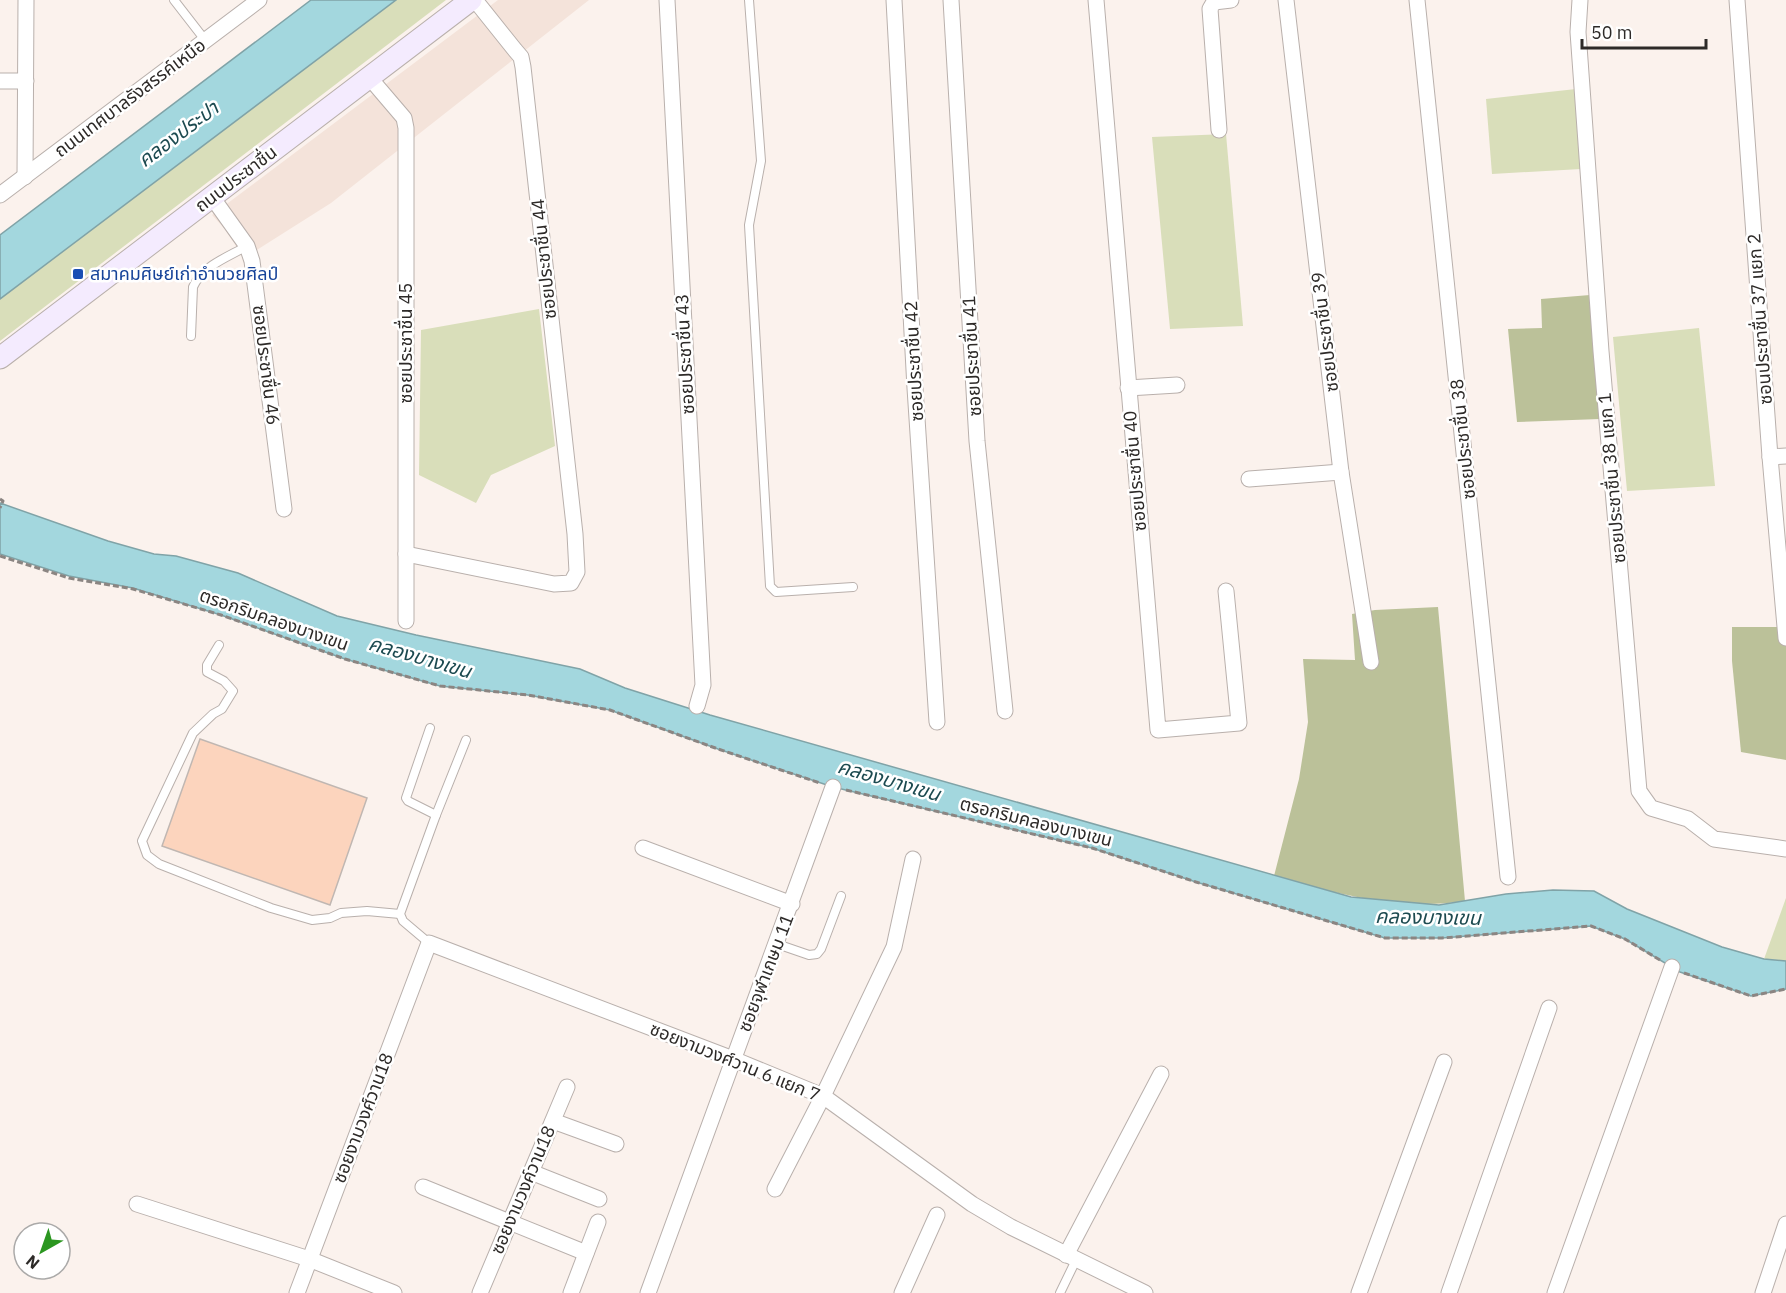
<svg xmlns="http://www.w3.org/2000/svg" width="1786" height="1293" font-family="'IBM Plex Sans','Noto Sans Thai',sans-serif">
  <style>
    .built { fill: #f4e3da }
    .green { fill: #d9deba }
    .forest { fill: #bbc199 }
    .water { fill: #a3d7de; stroke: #80a3a7; stroke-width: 1.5 }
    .building { fill: #fcd4bd; stroke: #c0b7b2; stroke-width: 1.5 }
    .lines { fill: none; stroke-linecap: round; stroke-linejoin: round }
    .lane-casing { stroke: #b9b0ac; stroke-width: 10 }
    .street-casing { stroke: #b9b0ac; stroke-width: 17 }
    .secondary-casing { stroke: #b9b0ac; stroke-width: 23 }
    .path { stroke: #8b8582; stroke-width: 3; stroke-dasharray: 6 3; stroke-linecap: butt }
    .lane { stroke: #fff; stroke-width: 8 }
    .street { stroke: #fff; stroke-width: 15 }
    .secondary { stroke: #f4ebfe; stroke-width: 21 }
    .transit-dot { fill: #1a4fb4; stroke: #fff; stroke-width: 2 }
    .labels { text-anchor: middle; stroke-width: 5; stroke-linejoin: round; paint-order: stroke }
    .street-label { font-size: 18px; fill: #2d2a28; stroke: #fff }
    .transit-label { font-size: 18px; fill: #164399; stroke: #fff; text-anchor: start }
    .water-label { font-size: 20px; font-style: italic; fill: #1c4a50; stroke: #fff }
  </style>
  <rect width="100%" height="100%" fill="#fbf2ed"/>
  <path class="built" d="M 498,0 L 589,0 L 331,203 L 244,258 L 224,228 L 212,215 Z"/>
  <g class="green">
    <path d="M 396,0 L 446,0 L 0,341 L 0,299 Z"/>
    <path d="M 1576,89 L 1581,169 L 1492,174 L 1486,99 Z"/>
    <path d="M 1226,134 L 1243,326 L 1170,329 L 1152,137 Z"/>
    <path d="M 539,309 L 555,446 L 491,475 L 476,503 L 419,475 L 421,330 Z"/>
    <path d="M 1699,328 L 1715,486 L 1627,491 L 1613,337 Z"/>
    <path d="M 1786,898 L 1786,961 L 1764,959 Z"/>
  </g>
  <g class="forest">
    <path d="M 1590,295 L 1600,419 L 1517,422 L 1508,329 L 1542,328 L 1541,299 Z"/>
    <path d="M 1438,607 L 1465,901 C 1402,911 1335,894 1274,876 L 1299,779 L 1308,722 L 1303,659 L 1355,660 L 1352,614 L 1375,610 Z"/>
    <path d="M 1732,627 L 1786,627 L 1786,760 L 1741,752 L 1732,661 Z"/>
  </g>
  <g class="water">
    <path d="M 311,0 L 396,0 L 0,299 L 0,235 Z"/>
    <path d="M 0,503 L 108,541 L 154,554 L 176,556 L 238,573 L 337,616 L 416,635 L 580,669 L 625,688 L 710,715 L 1351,897 L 1439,905 L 1506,894 L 1553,890 L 1594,891 L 1627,909 L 1722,947 L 1764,959 L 1786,961 L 1786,989 L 1751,996 L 1680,972 L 1625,939 L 1591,926 L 1442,938 L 1385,938 L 1196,882 L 1092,848 L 833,787 L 718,749 L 610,710 L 528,695 L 440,686 L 345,659 L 221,615 L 133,588 L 69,576 L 0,554 Z"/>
  </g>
  <path class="building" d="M 200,739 L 367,798 L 330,905 L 162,846 Z"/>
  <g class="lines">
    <defs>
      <g id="lane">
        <path d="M 174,0 L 205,40"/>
        <path d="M 749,0 L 761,161 L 749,225 L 770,586 L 776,592 L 853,587"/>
        <path d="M 191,336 L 193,287 C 202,266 228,257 247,246"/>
        <path d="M 219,645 L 207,665 L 207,672 L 224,681 L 233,691 L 222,709 L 213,714 L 193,733 L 142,841 L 147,855 L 159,864 L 271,908 L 312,920 L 330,918 L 341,913 L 367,911 L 400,914"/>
        <path d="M 436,815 L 466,740"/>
        <path d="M 429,943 L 403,921 L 400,914 L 436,815 L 408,801 L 406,798 L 430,728"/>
        <path d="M 777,944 L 809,955 L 817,954 L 821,949 L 841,896"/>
        <path d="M 1060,1293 L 1076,1260"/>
      </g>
      <g id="street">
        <path d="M 667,0 L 703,685 L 697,706"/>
        <path d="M 894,0 L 915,388 L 937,722"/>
        <path d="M 951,0 L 977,441 L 1005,711"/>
        <path d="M 1096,0 L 1158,730 L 1239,723 L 1226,591"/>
        <path d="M 1286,0 L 1341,472 L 1371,662"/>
        <path d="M 1417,0 L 1508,877"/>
        <path d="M 1580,0 L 1578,32 L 1601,351 L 1639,791 L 1651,808 L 1688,819 L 1714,839 L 1786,849"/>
        <path d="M 1737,0 L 1770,457 L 1786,638"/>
        <path d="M 369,77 L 404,118 L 406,128 L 406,621"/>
        <path d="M 0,81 L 26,81"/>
        <path d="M 1219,130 L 1210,9 L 1214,2 L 1231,0"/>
        <path d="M 25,177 L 26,0"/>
        <path d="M 0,195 L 259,0"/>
        <path d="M 212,197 L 247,246 L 252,261 L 284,509"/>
        <path d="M 1128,388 L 1177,385"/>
        <path d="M 1770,457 L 1786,456"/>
        <path d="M 1249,479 L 1341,472"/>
        <path d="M 406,554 L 554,584 L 571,583 L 577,572 L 575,534 L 523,67 L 521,57 L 515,50 L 475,0"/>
        <path d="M 643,848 L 792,904"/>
        <path d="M 553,1121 L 616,1144"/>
        <path d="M 531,1172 L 599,1199"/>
        <path d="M 423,1187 L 586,1253"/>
        <path d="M 775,1189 L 823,1096 L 894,947 L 913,859"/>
        <path d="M 137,1204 L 309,1259 L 394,1293"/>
        <path d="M 1066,1255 L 1161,1074"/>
        <path d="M 297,1293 L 429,943 L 733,1059 L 823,1096 L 972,1204 L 1011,1227 L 1145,1293"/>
        <path d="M 480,1293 L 567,1087"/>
        <path d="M 571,1293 L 598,1222"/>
        <path d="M 648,1293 L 833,787"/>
        <path d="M 902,1293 L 937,1215"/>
        <path d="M 1359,1293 L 1444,1062"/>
        <path d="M 1449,1293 L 1549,1008"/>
        <path d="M 1555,1293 L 1672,967"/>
        <path d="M 1763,1293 L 1786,1224"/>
      </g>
      <path id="secondary" d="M 0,358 L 471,0"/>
    </defs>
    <use href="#lane" class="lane-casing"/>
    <use href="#street" class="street-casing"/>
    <use href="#secondary" class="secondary-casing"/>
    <g class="path">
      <path d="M 0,499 L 3,501 L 0,508"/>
      <path d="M 0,556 L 69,578 L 133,589 L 221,615 L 345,659 L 440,686 L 528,695 L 610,710 L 718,749 L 820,783"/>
      <path d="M 846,790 L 1092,848 L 1196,882 L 1385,938 L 1442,938 L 1591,926 L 1625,939 L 1660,960"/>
      <path d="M 1684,973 L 1751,996 L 1786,989"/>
    </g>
    <use href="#lane" class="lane"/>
    <use href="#street" class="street"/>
    <use href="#secondary" class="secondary"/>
  </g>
  <rect class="transit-dot" x="72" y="268" width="12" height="12" rx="3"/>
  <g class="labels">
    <g class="street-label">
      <text transform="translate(130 98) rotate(-37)" y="6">ถนนเทศบาลรังสรรค์เหนือ</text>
      <text transform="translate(236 179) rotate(-37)" y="6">ถนนประชาชื่น</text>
      <text transform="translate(544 259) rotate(-96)" y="6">ซอยประชาชื่น 44</text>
      <text transform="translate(1760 319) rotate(-94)" y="6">ซอนประชาชื่น 37 แยก 2</text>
      <text transform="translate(1325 332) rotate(-97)" y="6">ซอยประชาชื่น 39</text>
      <text transform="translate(406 343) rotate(-90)" y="6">ซอยประชาชื่น 45</text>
      <text transform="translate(685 354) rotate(-93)" y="6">ซอยประชาชื่น 43</text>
      <text transform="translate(972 356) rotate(-93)" y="6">ซอยประชาชื่น 41</text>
      <text transform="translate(914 361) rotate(-93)" y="6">ซอยประชาชื่น 42</text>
      <text transform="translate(266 365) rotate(83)" y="6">ซอยประชาชื่น 46</text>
      <text transform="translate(1463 439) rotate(-96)" y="6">ซอยประชาชื่น 38</text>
      <text transform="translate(1135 471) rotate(-95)" y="6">ซอยประชาชื่น 40</text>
      <text transform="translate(1612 478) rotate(-95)" y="6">ซอยประชาชื่น 38 แยก 1</text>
      <text transform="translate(274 620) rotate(19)" y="6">ตรอกริมคลองบางเขน</text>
      <text transform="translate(1036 822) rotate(14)" y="6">ตรอกริมคลองบางเขน</text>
      <text transform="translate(766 973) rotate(-69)" y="6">ซอยจุฬาเกษม 11</text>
      <text transform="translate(735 1062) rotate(22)" y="6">ซอยงามวงศ์วาน 6 แยก 7</text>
      <text transform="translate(363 1118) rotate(-69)" y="6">ซอยงามวงศ์วาน18</text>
      <text transform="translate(523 1190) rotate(-67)" y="6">ซอยงามวงค์วาน18</text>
    </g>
    <g class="transit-label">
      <text x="90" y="280">สมาคมศิษย์เก่าอํานวยศิลป์</text>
    </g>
    <g class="water-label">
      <text transform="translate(178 134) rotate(-37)" y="7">คลองประปา</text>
      <text transform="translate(420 657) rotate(16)" y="7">คลองบางเขน</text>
      <text transform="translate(889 780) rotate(16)" y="7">คลองบางเขน</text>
      <text transform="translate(1428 917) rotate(1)" y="7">คลองบางเขน</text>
    </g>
  </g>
  <g transform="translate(42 1251) rotate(220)"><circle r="28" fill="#ffffff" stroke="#abaaa9" stroke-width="1.5"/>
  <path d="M0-4.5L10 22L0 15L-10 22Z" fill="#2b9620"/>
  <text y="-9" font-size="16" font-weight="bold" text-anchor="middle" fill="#2d2a28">N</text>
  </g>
  <path d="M1582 39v9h124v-9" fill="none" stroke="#2d2a28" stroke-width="3"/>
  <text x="1591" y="39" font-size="18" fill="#2d2a28" stroke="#ffffff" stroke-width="4.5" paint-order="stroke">50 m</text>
</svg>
